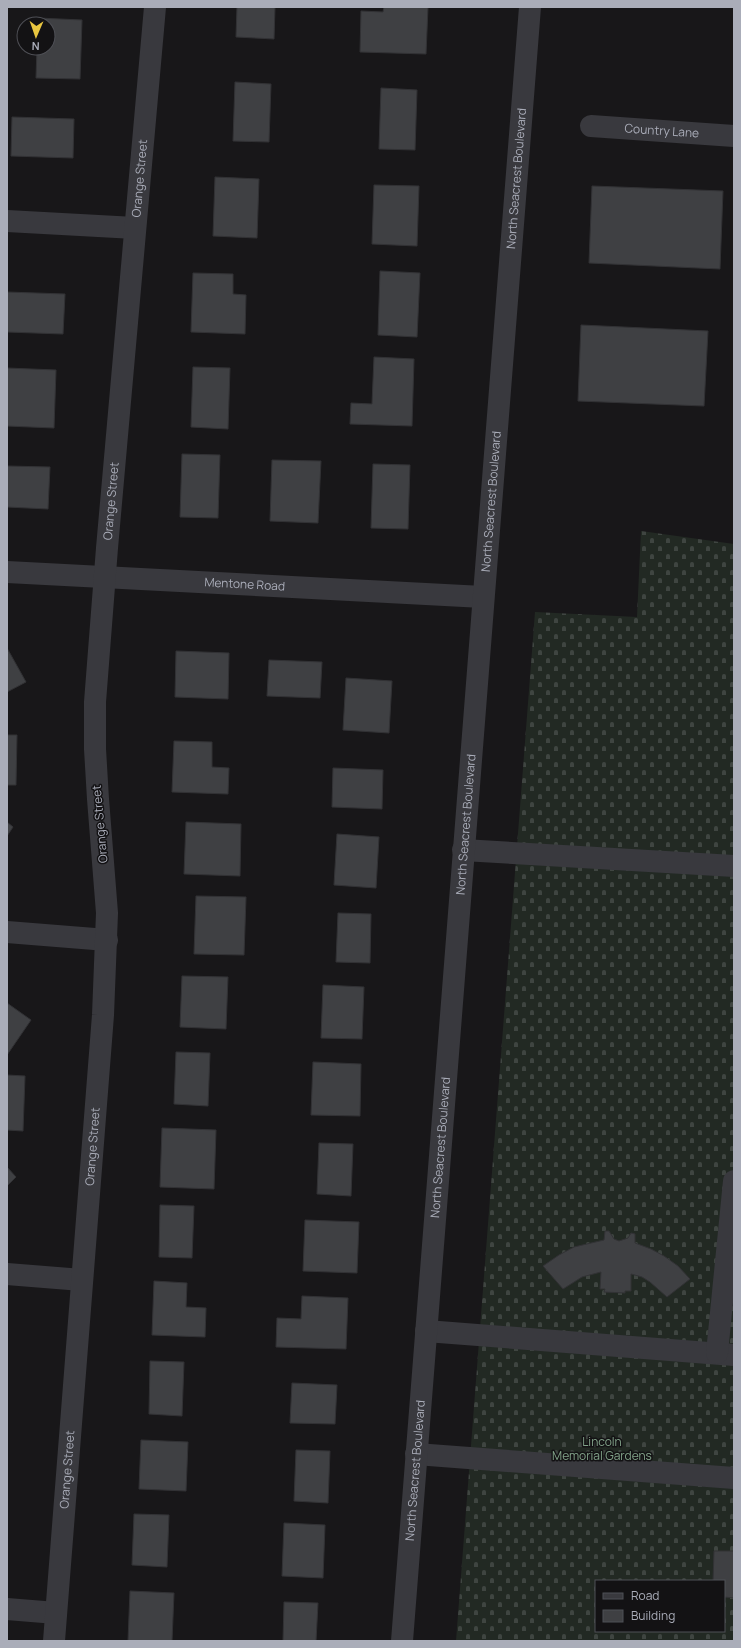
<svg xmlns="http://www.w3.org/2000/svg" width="741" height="1648" font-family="Manrope,sans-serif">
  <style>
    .cemetery { fill: url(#cemetery-stones); fill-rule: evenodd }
    .building { fill: #3f4043; stroke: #323235 }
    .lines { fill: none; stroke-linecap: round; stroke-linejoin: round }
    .minor { stroke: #39393e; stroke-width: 22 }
    .labels { text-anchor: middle; stroke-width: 3; stroke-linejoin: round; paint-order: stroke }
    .street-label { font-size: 12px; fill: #aaadb9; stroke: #131214 }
    .park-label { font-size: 12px; fill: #82a289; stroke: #131214 }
  </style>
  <defs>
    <pattern id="cemetery-stones" width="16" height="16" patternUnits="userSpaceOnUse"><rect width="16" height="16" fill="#222923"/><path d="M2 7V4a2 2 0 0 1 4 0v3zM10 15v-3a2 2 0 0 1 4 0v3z" fill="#3f4541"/></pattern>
  </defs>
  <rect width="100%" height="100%" fill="#181719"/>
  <path class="cemetery" d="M 641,531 L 734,544 L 734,1641 L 456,1641 L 535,612 L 637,617 ZM 596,1581 L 724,1581 L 724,1631 L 596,1631 Z"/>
  <g class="building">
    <path d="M 237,7 L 275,7 L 274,39 L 236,37 Z"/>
    <path d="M 384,7 L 428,7 L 426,54 L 360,52 L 361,11 L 383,12 Z"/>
    <path d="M 38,18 L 82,20 L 80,79 L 36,78 L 37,48 L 48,48 L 48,24 L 38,24 Z"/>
    <path d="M 235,82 L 271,84 L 269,142 L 233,141 Z"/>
    <path d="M 381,88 L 417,90 L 415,150 L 379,149 Z"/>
    <path d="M 12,117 L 74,119 L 73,158 L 11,156 Z"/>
    <path d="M 215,177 L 259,179 L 257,238 L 213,236 Z"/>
    <path d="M 374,185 L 419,186 L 417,246 L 372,244 Z"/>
    <path d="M 592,186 L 723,191 L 720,269 L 589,263 Z"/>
    <path d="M 380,271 L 420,273 L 417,337 L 378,335 Z"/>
    <path d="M 193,273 L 233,274 L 233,294 L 246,295 L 245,334 L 191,332 Z"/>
    <path d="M 7,292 L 65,294 L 63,334 L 7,332 Z"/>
    <path d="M 581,325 L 708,331 L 704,406 L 578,401 Z"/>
    <path d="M 374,357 L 414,359 L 412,426 L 350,424 L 351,403 L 372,404 Z"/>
    <path d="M 193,367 L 230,368 L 228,429 L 191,427 Z"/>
    <path d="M 7,368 L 56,370 L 54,428 L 7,426 Z"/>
    <path d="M 182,454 L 220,455 L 218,518 L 180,517 Z"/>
    <path d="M 272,460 L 321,461 L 318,523 L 270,521 Z"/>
    <path d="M 373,464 L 410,465 L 408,529 L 371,528 Z"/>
    <path d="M 7,466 L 50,467 L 48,509 L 7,507 Z"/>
    <path d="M 7,648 L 26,682 L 7,692 Z"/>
    <path d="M 176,651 L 229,653 L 228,699 L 175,697 Z"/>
    <path d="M 269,660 L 322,662 L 320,698 L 267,696 Z"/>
    <path d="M 346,678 L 392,681 L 389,733 L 343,730 Z"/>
    <path d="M 7,735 L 17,735 L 16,785 L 7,785 Z"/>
    <path d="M 174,741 L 212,742 L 212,767 L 229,768 L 228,794 L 172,792 Z"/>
    <path d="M 333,768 L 383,770 L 382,809 L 332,807 Z"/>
    <path d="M 7,822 L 13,827 L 7,836 Z"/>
    <path d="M 186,822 L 241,824 L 240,876 L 184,874 Z"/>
    <path d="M 337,834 L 379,837 L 376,888 L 334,885 Z"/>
    <path d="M 196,896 L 246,897 L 244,955 L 194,954 Z"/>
    <path d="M 338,913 L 371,914 L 370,963 L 336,962 Z"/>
    <path d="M 182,976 L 228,977 L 226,1029 L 180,1027 Z"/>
    <path d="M 323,985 L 364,987 L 362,1039 L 321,1038 Z"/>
    <path d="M 7,1003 L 31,1020 L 7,1055 Z"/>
    <path d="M 176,1052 L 210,1053 L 208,1106 L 174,1104 Z"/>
    <path d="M 313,1062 L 361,1064 L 360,1116 L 311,1115 Z"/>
    <path d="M 7,1075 L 25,1076 L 23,1131 L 7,1130 Z"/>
    <path d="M 162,1128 L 216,1130 L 214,1189 L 160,1187 Z"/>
    <path d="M 319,1143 L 353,1144 L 351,1196 L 317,1194 Z"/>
    <path d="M 7,1167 L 16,1177 L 7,1186 Z"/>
    <path d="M 160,1205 L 194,1206 L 192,1258 L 159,1257 Z"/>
    <path d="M 305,1220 L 359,1222 L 357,1273 L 303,1271 Z"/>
    <path d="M 605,1231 L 609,1231 L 614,1239 L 619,1241 L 628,1238 L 631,1233 L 635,1234 L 635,1243 L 651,1249 L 664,1256 L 678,1266 L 690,1279 L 667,1297 L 650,1282 L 642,1277 L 631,1274 L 631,1291 L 625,1291 L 625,1293 L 604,1292 L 605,1289 L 600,1289 L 601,1272 L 582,1277 L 563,1289 L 543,1266 L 559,1255 L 574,1247 L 604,1240 Z"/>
    <path d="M 154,1281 L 187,1283 L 186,1307 L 206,1308 L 205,1337 L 152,1335 Z"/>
    <path d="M 302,1296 L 348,1298 L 346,1349 L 276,1347 L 277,1318 L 301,1319 Z"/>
    <path d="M 150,1361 L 184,1362 L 182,1416 L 149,1414 Z"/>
    <path d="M 292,1383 L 337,1385 L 335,1424 L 290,1423 Z"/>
    <path d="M 141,1440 L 188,1442 L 186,1491 L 139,1489 Z"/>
    <path d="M 296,1450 L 330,1451 L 328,1503 L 294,1501 Z"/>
    <path d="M 134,1514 L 169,1515 L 167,1567 L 132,1565 Z"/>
    <path d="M 284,1523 L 325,1525 L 323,1578 L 282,1576 Z"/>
    <path d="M 714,1551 L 734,1551 L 734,1598 L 724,1597 L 724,1581 L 713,1581 Z"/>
    <path d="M 130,1591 L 174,1593 L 172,1641 L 128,1641 Z"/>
    <path d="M 284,1602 L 318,1603 L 316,1641 L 283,1641 Z"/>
  </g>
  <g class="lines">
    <g class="minor">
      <path id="s1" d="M 591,126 L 734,136"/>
      <path d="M 7,221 L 135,228"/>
      <path id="s2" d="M 7,572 L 483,597"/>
      <path d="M 463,850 L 734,866"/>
      <path d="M 7,932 L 107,940"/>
      <path d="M 7,1274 L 82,1280"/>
      <path d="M 426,1331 L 734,1355"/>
      <path d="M 717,1353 L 734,1181"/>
      <path d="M 416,1454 L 734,1478"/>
      <path d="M 7,1609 L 56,1613"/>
      <path id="s3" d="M 54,1641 L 103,1015 L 107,913 L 98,799 L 95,749 L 95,702 L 107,548 L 155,7"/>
      <path id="s4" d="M 402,1641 L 530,7"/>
    </g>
  </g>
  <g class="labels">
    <g class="street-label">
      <text dy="4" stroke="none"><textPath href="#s1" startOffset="71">Country Lane</textPath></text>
      <text dy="4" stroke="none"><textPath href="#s3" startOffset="1467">Orange Street</textPath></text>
      <text dy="4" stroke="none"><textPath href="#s4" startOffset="1467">North Seacrest Boulevard</textPath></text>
      <text dy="4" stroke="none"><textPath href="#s3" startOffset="1143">Orange Street</textPath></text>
      <text dy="4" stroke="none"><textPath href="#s4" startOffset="1143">North Seacrest Boulevard</textPath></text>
      <text dy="4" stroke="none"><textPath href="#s2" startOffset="238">Mentone Road</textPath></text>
      <text transform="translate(100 824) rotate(-95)" y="4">Orange Street</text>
      <text dy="4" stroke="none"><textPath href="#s4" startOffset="819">North Seacrest Boulevard</textPath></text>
      <text dy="4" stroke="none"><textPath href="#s3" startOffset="496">Orange Street</textPath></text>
      <text dy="4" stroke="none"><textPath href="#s4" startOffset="495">North Seacrest Boulevard</textPath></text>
      <text dy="4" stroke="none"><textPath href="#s3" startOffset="172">Orange Street</textPath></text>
      <text dy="4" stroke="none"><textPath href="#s4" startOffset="171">North Seacrest Boulevard</textPath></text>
    </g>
    <g class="park-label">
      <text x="602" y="1446">Lincoln<tspan x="602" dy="14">Memorial Gardens</tspan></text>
    </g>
  </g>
  <rect width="741" height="1648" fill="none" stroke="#aaadb9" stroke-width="16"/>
  <rect x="595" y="1580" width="130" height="52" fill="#131214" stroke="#4f5056"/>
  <rect x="603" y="1593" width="20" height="6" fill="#39393e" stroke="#4f5056"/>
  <text x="631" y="1600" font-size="12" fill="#aaadb9">Road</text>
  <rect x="603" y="1610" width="20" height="12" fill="#3f4043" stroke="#4f5056"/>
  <text x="631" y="1620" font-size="12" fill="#aaadb9">Building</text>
  <g transform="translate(36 36) rotate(182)"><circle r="19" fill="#131214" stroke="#4f5056"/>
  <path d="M0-3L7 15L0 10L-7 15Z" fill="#e9c640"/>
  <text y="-6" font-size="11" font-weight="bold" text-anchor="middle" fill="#aaadb9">N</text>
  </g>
</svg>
